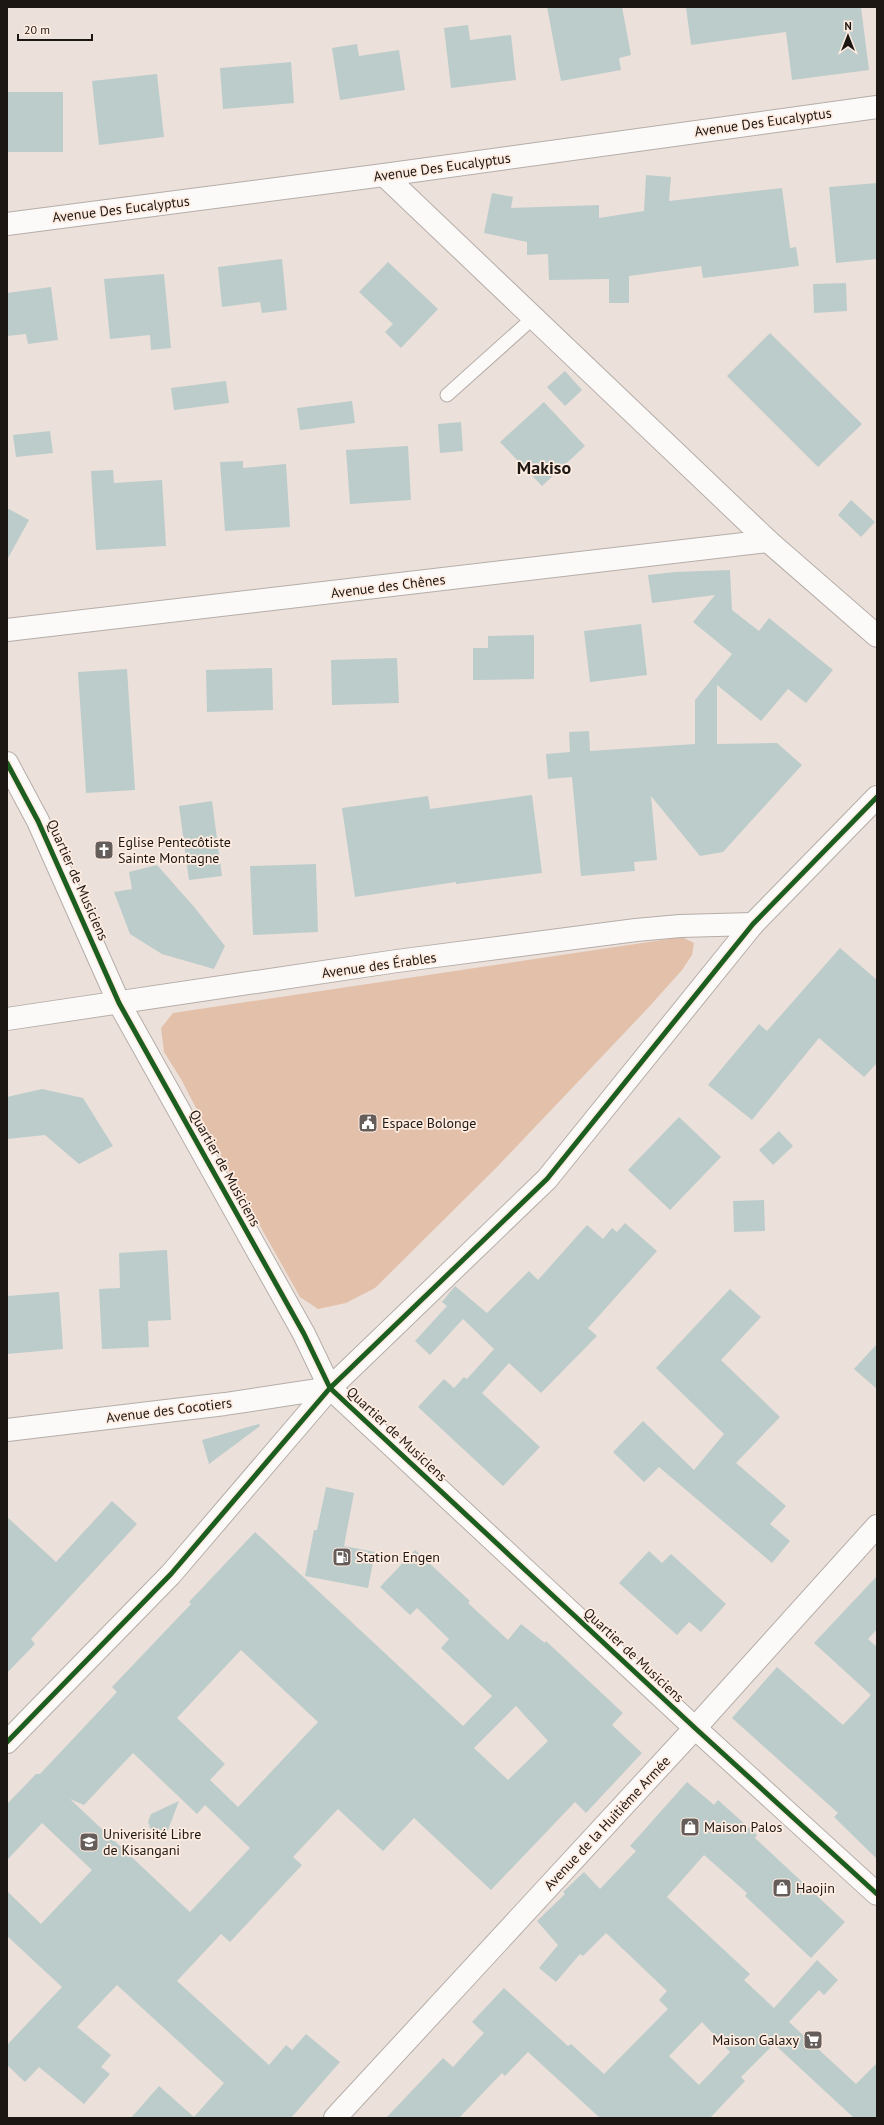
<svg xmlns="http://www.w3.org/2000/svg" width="884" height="2125" font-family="'PT Sans',sans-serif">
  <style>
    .green { fill: #e3c0aa }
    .building { fill: #bccccb; fill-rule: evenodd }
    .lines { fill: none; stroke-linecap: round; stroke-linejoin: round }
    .service-casing { stroke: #b5ada8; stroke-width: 15 }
    .minor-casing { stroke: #b5ada8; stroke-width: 24 }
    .service { stroke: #fcfaf9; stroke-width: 13 }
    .minor { stroke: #fcfaf9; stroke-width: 22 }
    .cycleway-casing { stroke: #ffece1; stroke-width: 8 }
    .cycleway { stroke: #1b5e20; stroke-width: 5 }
    .labels { text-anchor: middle; stroke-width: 3.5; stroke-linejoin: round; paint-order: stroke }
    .street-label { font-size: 14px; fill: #1d1713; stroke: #ffece1 }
    .poi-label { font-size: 14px; fill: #1d1713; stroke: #ffece1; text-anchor: start }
    .district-label { font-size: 18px; font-weight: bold; fill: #1d1713; stroke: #ffece1 }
  </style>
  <rect width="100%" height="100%" fill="#ebe0da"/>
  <path class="green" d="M 682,937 L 694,943 L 692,955 L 682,970 L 648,1008 L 498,1166 L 375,1288 L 346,1303 L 318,1309 L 300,1297 L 224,1162 L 181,1079 L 164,1052 L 161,1028 L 173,1013 Z"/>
  <g class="building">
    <path d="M 547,7 L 622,7 L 631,55 L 619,58 L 621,70 L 561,81 Z"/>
    <path d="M 686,7 L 861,7 L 869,70 L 792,80 L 786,32 L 691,45 Z"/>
    <path d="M 468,25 L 470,40 L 511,35 L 516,80 L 451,88 L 444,28 Z"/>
    <path d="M 357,44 L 359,56 L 399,50 L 405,90 L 340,100 L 332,48 Z"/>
    <path d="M 291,62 L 294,103 L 223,109 L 220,68 Z"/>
    <path d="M 157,74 L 164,137 L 99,145 L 92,81 Z"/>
    <rect x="7" y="92" width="56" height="60"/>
    <path d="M 646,175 L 671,177 L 669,201 L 782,188 L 790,248 L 796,247 L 799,266 L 703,278 L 701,266 L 629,276 L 629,303 L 609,303 L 609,279 L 549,280 L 548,254 L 527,255 L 527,242 L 484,233 L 492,193 L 513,197 L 511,208 L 599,205 L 599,218 L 644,211 Z"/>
    <path d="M 877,183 L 877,259 L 836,263 L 829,187 Z"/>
    <path d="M 282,259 L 287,310 L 262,313 L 260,302 L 222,307 L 218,267 Z"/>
    <path d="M 388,262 L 438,309 L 401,348 L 385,332 L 393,324 L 359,292 Z"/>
    <path d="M 164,274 L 171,348 L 151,350 L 150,335 L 110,339 L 104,279 Z"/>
    <path d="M 846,283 L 847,311 L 814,313 L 813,284 Z"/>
    <path d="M 51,287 L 58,340 L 28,344 L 26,334 L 7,336 L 7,293 Z"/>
    <path d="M 770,333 L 862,424 L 818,467 L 727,376 Z"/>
    <path d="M 565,371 L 582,390 L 565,406 L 547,387 Z"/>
    <path d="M 226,381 L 229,403 L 174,410 L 171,388 Z"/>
    <path d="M 352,401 L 355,423 L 300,430 L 297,408 Z"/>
    <path d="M 544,402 L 585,446 L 542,486 L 500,442 Z"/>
    <path d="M 461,422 L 463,451 L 440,453 L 438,424 Z"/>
    <path d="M 50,431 L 53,453 L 16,457 L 13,435 Z"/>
    <path d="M 408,446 L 411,500 L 350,504 L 346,450 Z"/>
    <path d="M 243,461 L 243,468 L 286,464 L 290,527 L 225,531 L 220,462 Z"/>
    <path d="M 113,470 L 114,483 L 162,480 L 166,546 L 96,550 L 91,471 Z"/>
    <path d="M 851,500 L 875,522 L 861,537 L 838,515 Z"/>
    <path d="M 7,508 L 29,520 L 7,560 Z"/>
    <path d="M 730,570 L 732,610 L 759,631 L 769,618 L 833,670 L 806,703 L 788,689 L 761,721 L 717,685 L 717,744 L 777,743 L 802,765 L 723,852 L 700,856 L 651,796 L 657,860 L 634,862 L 635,871 L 581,876 L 572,777 L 548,779 L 546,754 L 570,752 L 569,732 L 589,731 L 590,751 L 695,744 L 695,700 L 732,654 L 693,622 L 715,595 L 652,603 L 648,575 L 675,572 Z"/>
    <path d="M 641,624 L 647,675 L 590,682 L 584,631 Z"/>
    <path d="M 534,635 L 534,679 L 473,680 L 473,648 L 488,648 L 488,636 Z"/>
    <path d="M 397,658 L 399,703 L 332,705 L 331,660 Z"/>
    <path d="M 272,668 L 273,710 L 207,712 L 206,670 Z"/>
    <path d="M 127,669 L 135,790 L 86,793 L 78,672 Z"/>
    <path d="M 532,795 L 542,873 L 456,884 L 456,882 L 355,897 L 342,808 L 428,796 L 430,809 Z"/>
    <path d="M 212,801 L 222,876 L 189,880 L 179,806 Z"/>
    <path d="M 316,864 L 318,932 L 253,935 L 250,866 Z"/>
    <path d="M 157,865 L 195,908 L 225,946 L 214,969 L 162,954 L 130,934 L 114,892 L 132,889 L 129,872 Z"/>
    <path d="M 840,948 L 877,980 L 877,1063 L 864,1077 L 819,1038 L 752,1120 L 708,1085 L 759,1024 L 767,1031 Z"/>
    <path d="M 42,1089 L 83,1098 L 113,1146 L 79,1164 L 45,1135 L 7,1139 L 7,1097 Z"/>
    <path d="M 679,1117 L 721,1157 L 670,1210 L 628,1170 Z"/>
    <path d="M 779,1131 L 793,1146 L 773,1165 L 759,1150 Z"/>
    <path d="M 764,1200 L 765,1231 L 734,1232 L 733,1201 Z"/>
    <path d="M 625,1223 L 657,1251 L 588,1328 L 597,1336 L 541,1393 L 509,1363 L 482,1393 L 540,1447 L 503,1486 L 418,1407 L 444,1379 L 454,1388 L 464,1377 L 467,1379 L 494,1349 L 463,1319 L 430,1355 L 415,1341 L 447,1306 L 442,1302 L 455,1286 L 487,1313 L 529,1271 L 538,1280 L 587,1225 L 603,1239 L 612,1228 L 617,1232 Z"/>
    <path d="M 167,1250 L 171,1320 L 148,1321 L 149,1347 L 102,1349 L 99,1289 L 120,1288 L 119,1253 Z"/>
    <path d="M 730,1289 L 761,1317 L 721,1360 L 780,1417 L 736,1463 L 786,1506 L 770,1524 L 790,1541 L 772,1563 L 659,1467 L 644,1482 L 613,1452 L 643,1421 L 694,1470 L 724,1434 L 656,1368 Z"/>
    <path d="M 59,1292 L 63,1349 L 7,1354 L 7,1296 Z"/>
    <path d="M 877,1344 L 877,1389 L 854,1369 Z"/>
    <path d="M 259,1424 L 260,1426 L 209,1464 L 202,1440 Z"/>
    <path d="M 326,1487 L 354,1493 L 344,1546 L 375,1552 L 368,1588 L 305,1576 L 314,1530 L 317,1530 Z"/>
    <path d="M 112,1501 L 137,1524 L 31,1639 L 35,1644 L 7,1673 L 7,1517 L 56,1562 Z"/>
    <path d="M 255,1532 L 463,1726 L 492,1696 L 441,1648 L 449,1639 L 417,1608 L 410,1615 L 380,1587 L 415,1550 L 470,1601 L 468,1603 L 508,1640 L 521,1624 L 545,1643 L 546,1641 L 623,1713 L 612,1725 L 642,1753 L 586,1813 L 575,1802 L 491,1890 L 414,1818 L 383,1851 L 338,1809 L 293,1857 L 302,1865 L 230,1942 L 221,1934 L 177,1981 L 269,2065 L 286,2045 L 292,2050 L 306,2034 L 340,2062 L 291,2118 L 131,2118 L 159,2086 L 194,2117 L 224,2083 L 117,1985 L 77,2027 L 111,2055 L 101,2067 L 110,2074 L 84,2104 L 39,2067 L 25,2082 L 7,2065 L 7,2045 L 62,1987 L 7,1936 L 7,1891 L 41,1924 L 92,1870 L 42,1823 L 7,1860 L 7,1804 L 36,1774 L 40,1774 L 117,1692 L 112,1687 L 191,1604 L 189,1602 ZM 241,1650 L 318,1722 L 238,1807 L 210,1780 L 225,1764 L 177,1718 ZM 516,1706 L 548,1741 L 508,1780 L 474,1748 ZM 133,1753 L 197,1814 L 205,1805 L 250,1848 L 190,1912 L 70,1799 L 84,1805 Z"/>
    <path d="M 649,1551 L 662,1563 L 671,1554 L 726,1604 L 701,1632 L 689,1622 L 677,1635 L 619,1583 Z"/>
    <path d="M 877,1576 L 877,1629 L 868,1639 L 877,1647 L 877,1859 L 834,1817 L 838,1813 L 732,1718 L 777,1667 L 843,1725 L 871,1695 L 814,1643 Z"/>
    <path d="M 687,1782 L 714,1805 L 718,1800 L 757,1835 L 755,1838 L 845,1922 L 811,1958 L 745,1896 L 747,1893 L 704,1855 L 667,1897 L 750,1974 L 744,1980 L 774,2008 L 817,1960 L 838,1980 L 824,1995 L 819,1990 L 789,2022 L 856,2084 L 877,2063 L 877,2118 L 854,2118 L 774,2044 L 741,2077 L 745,2081 L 710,2118 L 600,2118 L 528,2052 L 505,2076 L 502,2073 L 459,2118 L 386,2118 L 443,2058 L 453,2067 L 484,2033 L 472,2022 L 504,1988 L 568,2046 L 571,2044 L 604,2074 L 668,2009 L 659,2000 L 667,1991 L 606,1933 L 583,1956 L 580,1954 L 556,1982 L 539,1968 L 558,1945 L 537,1921 L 565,1894 L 563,1892 L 584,1872 L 600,1889 L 636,1851 L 630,1846 ZM 702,2022 L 730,2052 L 699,2085 L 669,2056 Z"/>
    <path d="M 179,1801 L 168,1830 L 160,1833 L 151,1830 L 148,1822 L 151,1814 Z"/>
  </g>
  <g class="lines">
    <defs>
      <path id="service" d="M 447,395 L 533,318"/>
      <g id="minor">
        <path d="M 384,175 L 768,541 L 877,636"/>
        <path d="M 7,224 L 384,175 L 877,107"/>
        <path d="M 7,630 L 768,541"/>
        <path d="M 7,763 L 38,821 L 119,1003 L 304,1334 L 330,1388 L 695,1728 L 877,1894"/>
        <path d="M 7,1019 L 397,961 L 636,930 L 680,926 L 753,924"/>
        <path d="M 7,1430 L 225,1404 L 330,1388"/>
        <path d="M 7,1742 L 171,1574 L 330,1388 L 547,1179 L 753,924 L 877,797"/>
        <path d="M 335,2118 L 695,1728 L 877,1526"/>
      </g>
    </defs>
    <use href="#service" class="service-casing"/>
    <use href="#minor" class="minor-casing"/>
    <use href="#service" class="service"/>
    <use href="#minor" class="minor"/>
    <defs>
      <g id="cycleway">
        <path d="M 7,763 L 38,821 L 119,1003 L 304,1334 L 330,1388 L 695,1728 L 877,1894"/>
        <path d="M 7,1742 L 171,1574 L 330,1388 L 547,1179 L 753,924 L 877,797"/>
      </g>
    </defs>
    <use href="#cycleway" class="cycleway-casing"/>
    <use href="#cycleway" class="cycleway"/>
  </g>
  <defs>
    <symbol id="church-square" viewBox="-11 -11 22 22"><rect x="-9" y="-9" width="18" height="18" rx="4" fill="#655d59" stroke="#ffece1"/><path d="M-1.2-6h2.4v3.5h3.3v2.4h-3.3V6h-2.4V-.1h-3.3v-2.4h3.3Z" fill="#fff"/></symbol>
    <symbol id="civic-square" viewBox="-11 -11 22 22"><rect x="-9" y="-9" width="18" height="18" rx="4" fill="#655d59" stroke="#ffece1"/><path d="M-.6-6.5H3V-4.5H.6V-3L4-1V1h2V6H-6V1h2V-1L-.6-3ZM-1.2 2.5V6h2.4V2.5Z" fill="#fff"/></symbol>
    <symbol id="fuel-square" viewBox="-11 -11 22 22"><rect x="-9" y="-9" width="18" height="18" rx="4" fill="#655d59" stroke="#ffece1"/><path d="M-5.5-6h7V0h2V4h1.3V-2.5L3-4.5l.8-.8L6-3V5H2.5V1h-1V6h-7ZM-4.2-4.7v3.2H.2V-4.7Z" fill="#fff"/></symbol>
    <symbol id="shop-square" viewBox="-11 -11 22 22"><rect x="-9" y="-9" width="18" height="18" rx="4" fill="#655d59" stroke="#ffece1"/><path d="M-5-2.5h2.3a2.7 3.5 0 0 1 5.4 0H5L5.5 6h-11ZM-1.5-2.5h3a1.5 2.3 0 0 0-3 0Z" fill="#fff"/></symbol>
    <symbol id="university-square" viewBox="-11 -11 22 22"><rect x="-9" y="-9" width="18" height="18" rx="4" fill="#655d59" stroke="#ffece1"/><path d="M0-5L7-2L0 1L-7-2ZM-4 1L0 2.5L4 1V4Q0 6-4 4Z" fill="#fff"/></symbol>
    <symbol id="supermarket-square" viewBox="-11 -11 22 22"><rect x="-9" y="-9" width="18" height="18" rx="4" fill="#655d59" stroke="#ffece1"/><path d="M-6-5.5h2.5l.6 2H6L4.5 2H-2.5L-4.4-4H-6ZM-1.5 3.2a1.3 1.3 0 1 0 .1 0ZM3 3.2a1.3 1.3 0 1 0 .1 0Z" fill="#fff"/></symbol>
  </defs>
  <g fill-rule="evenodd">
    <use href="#church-square" x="93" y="839" width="22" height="22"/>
    <use href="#civic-square" x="357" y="1112" width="22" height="22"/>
    <use href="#fuel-square" x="331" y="1546" width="22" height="22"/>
    <use href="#shop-square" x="679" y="1816" width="22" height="22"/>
    <use href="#university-square" x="78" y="1831" width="22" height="22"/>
    <use href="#shop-square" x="771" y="1877" width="22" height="22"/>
    <use href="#supermarket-square" x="802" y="2029" width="22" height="22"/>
  </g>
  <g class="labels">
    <g class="street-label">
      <text transform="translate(763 122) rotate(-8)" y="5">Avenue Des Eucalyptus</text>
      <text transform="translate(442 167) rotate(-8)" y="5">Avenue Des Eucalyptus</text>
      <text transform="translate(121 209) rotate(-7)" y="5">Avenue Des Eucalyptus</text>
      <text transform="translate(388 586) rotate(-7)" y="5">Avenue des Chênes</text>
      <text transform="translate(78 880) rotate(66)" y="5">Quartier de Musiciens</text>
      <text transform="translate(379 965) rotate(-8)" y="5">Avenue des Érables</text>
      <text transform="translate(225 1168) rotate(61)" y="5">Quartier de Musiciens</text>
      <text transform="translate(169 1410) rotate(-7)" y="5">Avenue des Cocotiers</text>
      <text transform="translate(397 1434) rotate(43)" y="5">Quartier de Musiciens</text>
      <text transform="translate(634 1655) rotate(43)" y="5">Quartier de Musiciens</text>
      <text transform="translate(607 1823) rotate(-47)" y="5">Avenue de la Huitième Armée</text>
    </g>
    <g class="poi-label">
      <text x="118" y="847">Eglise Pentecôtiste<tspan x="118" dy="16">Sainte Montagne</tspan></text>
      <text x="382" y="1128">Espace Bolonge</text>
      <text x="356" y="1562">Station Engen</text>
      <text x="704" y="1832">Maison Palos</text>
      <text x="103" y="1839">Univerisité Libre<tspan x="103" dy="16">de Kisangani</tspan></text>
      <text x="796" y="1893">Haojin</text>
      <text x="799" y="2045" text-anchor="end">Maison Galaxy</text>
    </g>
    <g class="district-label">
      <text x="544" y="474">Makiso</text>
    </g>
  </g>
  <rect width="884" height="2125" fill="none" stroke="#1d1713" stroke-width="16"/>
  <g transform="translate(848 36)" stroke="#ffece1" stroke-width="3" paint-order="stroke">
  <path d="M0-3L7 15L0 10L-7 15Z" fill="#1d1713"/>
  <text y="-6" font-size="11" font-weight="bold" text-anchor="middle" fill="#1d1713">N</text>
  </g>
  <path d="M18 34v6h74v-6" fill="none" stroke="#1d1713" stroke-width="2"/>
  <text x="24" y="34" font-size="12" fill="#1d1713" stroke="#ffece1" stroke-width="3" paint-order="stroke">20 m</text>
</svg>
